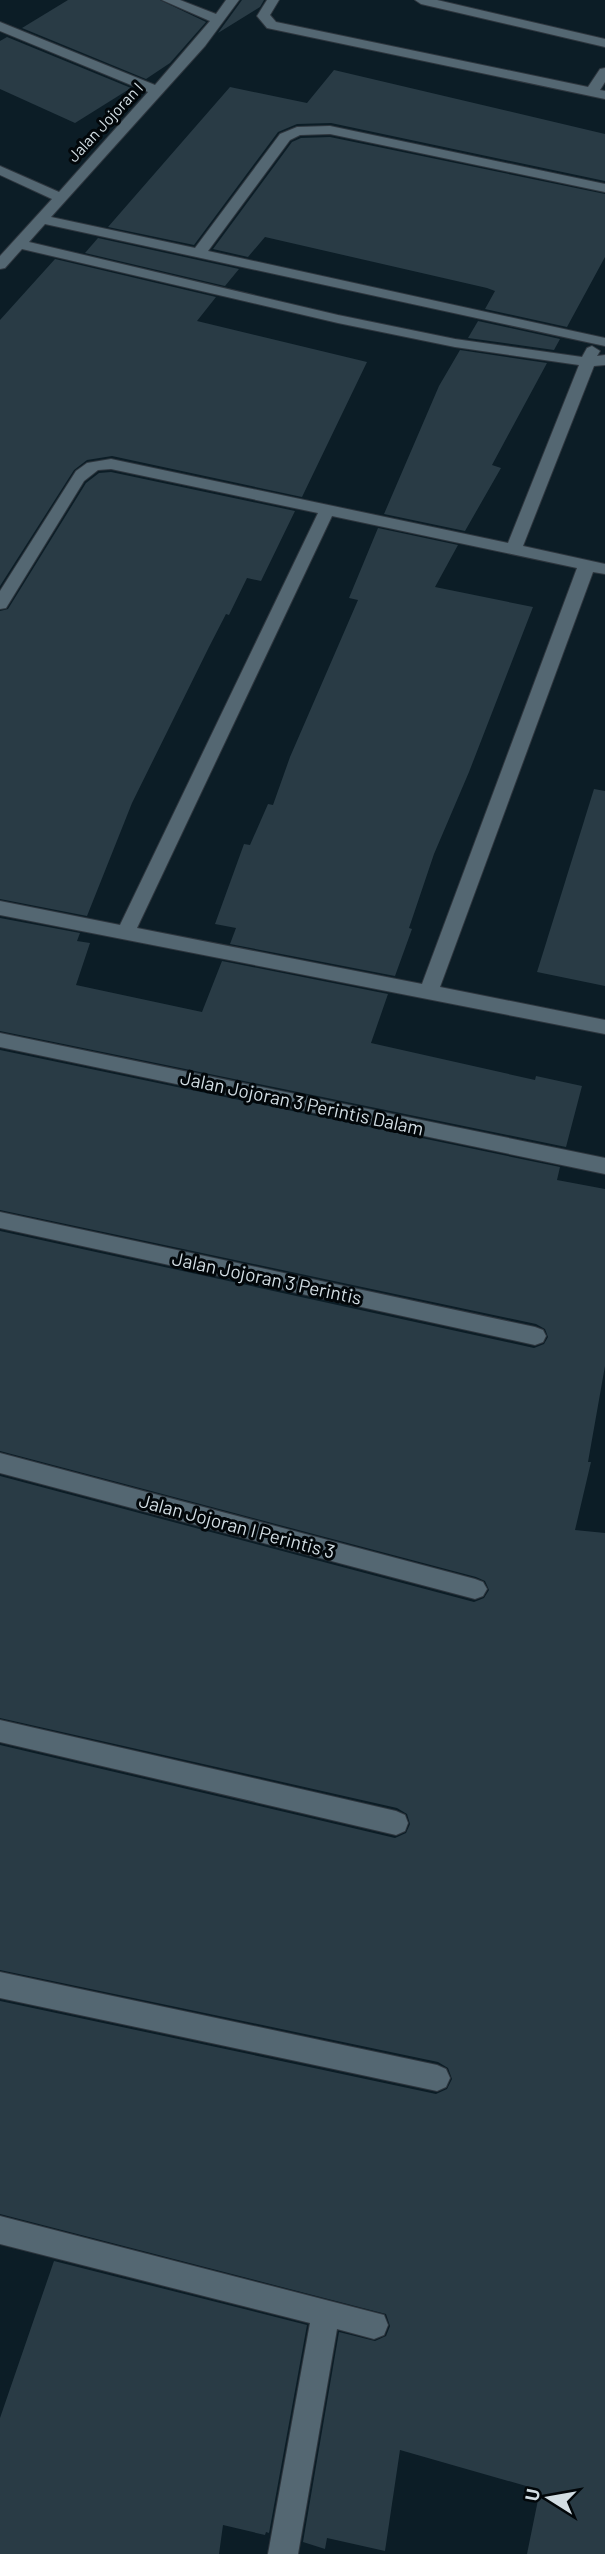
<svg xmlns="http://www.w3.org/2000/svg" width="605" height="2554" font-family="Barlow,sans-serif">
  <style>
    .building { fill: #293b45 }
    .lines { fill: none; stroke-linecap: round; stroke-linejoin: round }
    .service-casing { stroke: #2e363e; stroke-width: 2 }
    .minor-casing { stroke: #2e363e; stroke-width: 2 }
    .service { fill: #546772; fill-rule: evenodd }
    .minor { fill: #546772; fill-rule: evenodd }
    .labels { text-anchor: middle; stroke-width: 6; stroke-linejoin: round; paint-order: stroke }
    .far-street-label { font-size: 16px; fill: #d2dde3; stroke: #02070a }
    .street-label { font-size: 19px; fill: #d2dde3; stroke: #02070a }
  </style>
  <rect width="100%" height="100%" fill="#0c1d26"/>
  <g class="building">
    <path d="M 68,0 L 160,0 L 206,22 L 170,63 L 146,79 L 22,28 Z"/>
    <path d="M 242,0 L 264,0 L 260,7 L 218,33 Z"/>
    <path d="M 7,37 L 131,88 L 75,123 L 0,89 L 0,41 Z"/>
    <path d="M 334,70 L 605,134 L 605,181 L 331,123 L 297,124 L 278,132 L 194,245 L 108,227 L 230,87 L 307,103 Z"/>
    <path d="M 330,137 L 605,194 L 605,257 L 567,327 L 485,309 L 495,291 L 487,288 L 265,237 L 248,257 L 213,249 L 292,142 L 301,138 Z"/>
    <path d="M 98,238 L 239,269 L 225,286 L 85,253 Z"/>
    <path d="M 55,259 L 216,297 L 197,321 L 367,362 L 302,497 L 112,456 L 87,460 L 74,470 L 0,586 L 0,320 Z"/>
    <path d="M 478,321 L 560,339 L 554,350 L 468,338 Z"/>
    <path d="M 460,350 L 547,363 L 492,465 L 501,468 L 465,531 L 384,514 L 439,386 Z"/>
    <path d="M 111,472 L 295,511 L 261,581 L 247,578 L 229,615 L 226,614 L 209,647 L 132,803 L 87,916 L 0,899 L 0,611 L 8,609 L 86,483 L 99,473 Z"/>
    <path d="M 378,528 L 458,545 L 435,587 L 533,607 L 469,772 L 434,854 L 409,928 L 412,929 L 395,976 L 230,944 L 236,928 L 215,924 L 244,844 L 250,845 L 268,804 L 273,805 L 290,757 L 358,600 L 349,598 Z"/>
    <path d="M 594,789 L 605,791 L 605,986 L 537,972 Z"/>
    <path d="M 0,918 L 80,933 L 77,941 L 90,943 L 76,985 L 202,1012 L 222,961 L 388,994 L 371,1043 L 535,1080 L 536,1076 L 582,1086 L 566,1147 L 0,1031 Z"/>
    <path d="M 0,1050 L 560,1167 L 557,1180 L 605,1189 L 605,1366 L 588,1462 L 591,1462 L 575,1530 L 605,1533 L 605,2554 L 527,2554 L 540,2490 L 400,2450 L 385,2551 L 327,2538 L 325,2549 L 303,2542 L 339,2332 L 375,2341 L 386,2336 L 390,2326 L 386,2314 L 0,2214 L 0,2001 L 436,2094 L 447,2089 L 452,2079 L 448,2068 L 438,2062 L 0,1970 L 0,1745 L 395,1838 L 406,1833 L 410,1824 L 407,1814 L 397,1808 L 0,1718 L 0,1476 L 474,1602 L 484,1598 L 489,1590 L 485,1581 L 476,1577 L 0,1451 L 0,1231 L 534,1348 L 544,1344 L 548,1337 L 545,1329 L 536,1324 L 0,1210 Z"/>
    <path d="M 54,2261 L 307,2325 L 269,2533 L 266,2532 L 265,2535 L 223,2525 L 219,2554 L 0,2554 L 0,2418 Z"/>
  </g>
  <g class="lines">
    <defs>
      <g id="service">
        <path d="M 267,0 L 279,0 L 270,15 L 276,22 L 588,87 L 600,69 L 605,68 L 605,82 L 600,90 L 605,91 L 605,99 L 267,28 L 257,16 Z"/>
        <path d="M 415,0 L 437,0 L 605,39 L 605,47 L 421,4 Z"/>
      </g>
      <g id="minor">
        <path d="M 162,0 L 180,0 L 216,14 L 226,0 L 239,0 L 205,46 L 51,217 L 195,248 L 280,134 L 297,127 L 330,126 L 605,184 L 605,192 L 330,134 L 300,135 L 290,140 L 208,251 L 605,338 L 605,346 L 45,224 L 29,242 L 338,315 L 455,339 L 582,357 L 587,348 L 592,346 L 600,351 L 597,356 L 605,355 L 605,365 L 594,366 L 523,546 L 605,564 L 605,574 L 593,572 L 440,987 L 605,1020 L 605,1034 L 0,915 L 0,901 L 120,925 L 318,513 L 111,469 L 98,470 L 84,481 L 6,608 L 0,609 L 0,591 L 76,471 L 87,463 L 111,459 L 508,543 L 579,365 L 455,347 L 338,323 L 22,249 L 5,268 L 0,269 L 0,256 L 52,199 L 0,175 L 0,166 L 59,192 L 148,92 L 0,31 L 0,22 L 155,85 L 210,21 ZM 332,516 L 577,568 L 422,984 L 137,928 Z"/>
        <path d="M 0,1033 L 605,1158 L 605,1174 L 0,1047 Z"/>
        <path d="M 0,1212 L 535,1327 L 543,1330 L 546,1336 L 543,1342 L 535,1345 L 0,1228 Z"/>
        <path d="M 0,1453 L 475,1579 L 483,1582 L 487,1589 L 483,1596 L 475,1599 L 0,1473 Z"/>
        <path d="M 0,1720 L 396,1811 L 405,1815 L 408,1823 L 405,1831 L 396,1835 L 0,1742 Z"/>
        <path d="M 0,1972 L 437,2065 L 446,2069 L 450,2078 L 446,2087 L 437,2091 L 0,1998 Z"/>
        <path d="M 0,2216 L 384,2315 L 388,2325 L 384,2335 L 374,2339 L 337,2329 L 298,2554 L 268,2554 L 310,2323 L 0,2244 Z"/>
      </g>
    </defs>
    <use href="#service" class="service-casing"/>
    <use href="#minor" class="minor-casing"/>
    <use href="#service" class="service"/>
    <use href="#minor" class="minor"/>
  </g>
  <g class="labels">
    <g class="far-street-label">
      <text transform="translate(105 122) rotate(-47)" y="6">Jalan Jojoran I</text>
    </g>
    <g class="street-label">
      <text transform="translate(302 1103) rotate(12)" y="7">Jalan Jojoran 3 Perintis Dalam</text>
      <text transform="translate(267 1278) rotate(12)" y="7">Jalan Jojoran 3 Perintis</text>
      <text transform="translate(237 1526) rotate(15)" y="7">Jalan Jojoran I Perintis 3</text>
    </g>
  </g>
  <g transform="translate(549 2498) rotate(281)" stroke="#02070a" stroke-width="5" paint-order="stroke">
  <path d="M0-5L12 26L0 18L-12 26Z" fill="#d2dde3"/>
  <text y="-10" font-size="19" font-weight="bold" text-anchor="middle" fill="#d2dde3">U</text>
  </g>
</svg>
